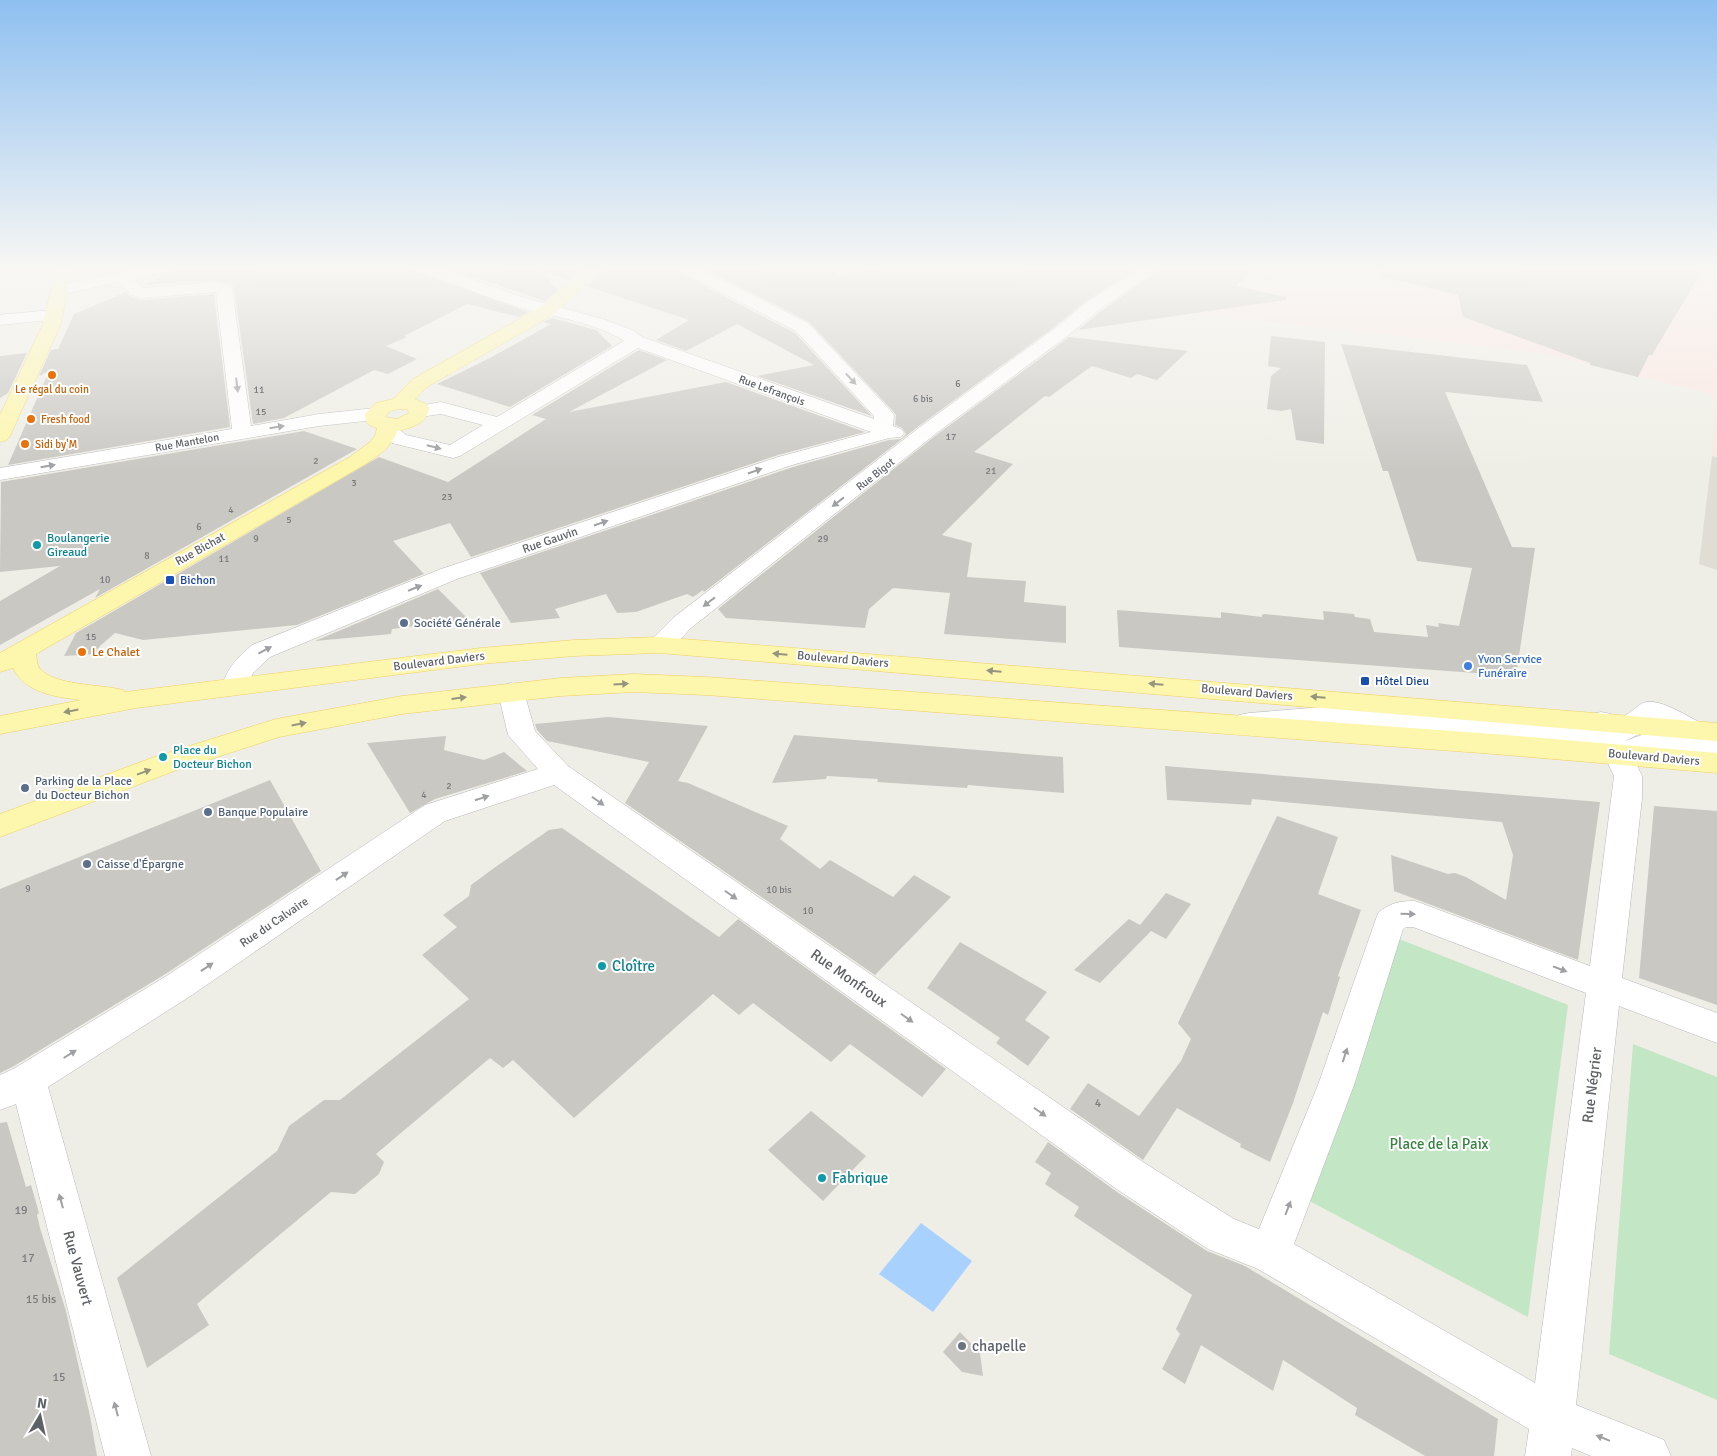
<svg xmlns="http://www.w3.org/2000/svg" width="1717" height="1456" font-family="Signika,sans-serif">
  <style>
    .education { fill: #dfddd4 }
    .medical { fill: #fbe7e3 }
    .green { fill: #c3e6c5 }
    .water { fill: #a8d2fd }
    .building { fill: #cac8c3 }
    .lines { fill: none; stroke-linecap: round; stroke-linejoin: round }
    .minor-casing { stroke: #b6b8bc; stroke-width: 1 }
    .major-casing { stroke: #efd05f; stroke-width: 1 }
    .minor { fill: #fff; fill-rule: evenodd }
    .major { fill: #fdf6ad; fill-rule: evenodd }
    .oneway { fill: #9ea0a3 }
    .oneway2 { fill: #95957f }
    .food-dot { fill: #e8710a; stroke: #fff; stroke-width: 2 }
    .culture-dot { fill: #0f9aa8; stroke: #fff; stroke-width: 2 }
    .transit-dot { fill: #1a4fb4; stroke: #fff; stroke-width: 2 }
    .service-dot { fill: #5c6f8a; stroke: #fff; stroke-width: 2 }
    .shop-dot { fill: #3f7fe0; stroke: #fff; stroke-width: 2 }
    .worship-dot { fill: #6b7280; stroke: #fff; stroke-width: 2 }
    .labels { text-anchor: middle; stroke-width: 4; stroke-linejoin: round; paint-order: stroke }
    .number-label { font-size: 10px; fill: #787b7d }
    .far-food-label { font-size: 11px; fill: #c56008; stroke: #fff; text-anchor: start }
    .far-street-label { font-size: 11px; fill: #5d6166; stroke: #fff }
    .culture-label { font-size: 12px; fill: #0d838f; stroke: #fff; text-anchor: start }
    .street-label { font-size: 12px; fill: #5d6166; stroke: #fff }
    .transit-label { font-size: 12px; fill: #164399; stroke: #fff; text-anchor: start }
    .service-label { font-size: 12px; fill: #4e5e75; stroke: #fff; text-anchor: start }
    .food-label { font-size: 12px; fill: #c56008; stroke: #fff; text-anchor: start }
    .shop-label { font-size: 12px; fill: #366cbe; stroke: #fff; text-anchor: start }
    .near-number-label { font-size: 12px; fill: #787b7d }
    .near-culture-label { font-size: 15px; fill: #0d838f; stroke: #fff; text-anchor: start }
    .near-street-label { font-size: 15px; fill: #5d6166; stroke: #fff }
    .near-park-label { font-size: 15px; fill: #378440; stroke: #fff }
    .near-worship-label { font-size: 15px; fill: #5b616d; stroke: #fff; text-anchor: start }
  </style>
  <rect width="100%" height="100%" fill="#efeee6"/>
  <path class="education" d="M 1712,456 L 1717,457 L 1717,570 L 1699,564 Z"/>
  <path class="medical" d="M 1170,266 L 1717,266 L 1717,457 L 1712,456 L 1716,405 L 1712,394 L 1555,356 L 1511,349 L 1125,305 Z"/>
  <g class="green">
    <path d="M 1399,939 L 1568,1005 L 1528,1317 L 1300,1196 Z"/>
    <path d="M 1633,1044 L 1717,1077 L 1717,1400 L 1609,1354 Z"/>
  </g>
  <path class="water" d="M 921,1223 L 972,1261 L 933,1312 L 879,1274 Z"/>
  <g class="building">
    <path d="M 187,266 L 411,266 L 414,271 L 442,281 L 528,312 L 519,317 L 467,304 L 404,336 L 407,337 L 386,346 L 417,359 L 388,374 L 374,370 L 284,418 L 253,424 L 234,288 L 232,284 L 212,280 L 143,285 Z"/>
    <path d="M 443,266 L 535,266 L 558,290 L 545,301 Z"/>
    <path d="M 545,266 L 583,266 L 568,280 L 544,272 Z"/>
    <path d="M 606,266 L 672,266 L 675,271 L 795,333 L 872,416 L 757,376 L 814,365 L 737,324 L 686,351 L 656,340 L 689,320 L 587,286 Z"/>
    <path d="M 700,266 L 834,266 L 835,277 L 886,266 L 1139,266 L 1086,301 L 1053,328 L 919,426 L 704,592 L 703,590 L 693,597 L 687,594 L 636,612 L 617,613 L 606,594 L 555,609 L 560,618 L 511,623 L 480,573 L 793,467 L 889,440 L 901,439 L 906,434 L 902,428 L 895,425 L 896,415 L 892,410 L 809,322 Z"/>
    <path d="M 1165,266 L 1255,266 L 1236,286 L 1286,297 L 1286,300 L 1078,330 L 1100,312 Z"/>
    <path d="M 1383,266 L 1705,266 L 1652,355 L 1649,355 L 1638,377 L 1590,365 L 1590,363 L 1463,317 L 1458,295 L 1381,276 Z"/>
    <path d="M 126,292 L 131,297 L 142,300 L 214,294 L 230,427 L 8,465 L 49,371 L 39,376 L 51,350 L 58,349 L 74,314 Z"/>
    <path d="M 552,318 L 596,330 L 612,346 L 510,407 L 437,384 L 490,358 L 551,324 L 543,322 Z"/>
    <path d="M 1271,336 L 1325,342 L 1324,444 L 1296,440 L 1291,409 L 1281,411 L 1267,409 L 1271,376 L 1281,368 L 1268,366 Z"/>
    <path d="M 1069,337 L 1188,351 L 1157,380 L 1137,374 L 1131,378 L 1092,366 L 1049,397 L 1045,396 L 974,452 L 1013,464 L 942,535 L 972,543 L 967,577 L 1026,581 L 1024,602 L 1066,606 L 1066,643 L 944,634 L 950,593 L 893,588 L 869,609 L 865,628 L 726,618 L 718,609 L 935,436 Z"/>
    <path d="M 1341,344 L 1527,365 L 1543,402 L 1445,392 L 1512,547 L 1535,548 L 1516,676 L 1119,647 L 1117,610 L 1221,618 L 1221,612 L 1262,617 L 1262,615 L 1264,614 L 1324,620 L 1323,611 L 1354,614 L 1355,617 L 1370,619 L 1374,632 L 1428,637 L 1426,625 L 1439,627 L 1438,623 L 1459,626 L 1472,568 L 1417,561 L 1388,471 L 1383,471 Z"/>
    <path d="M 639,350 L 667,360 L 569,412 L 726,382 L 865,432 L 778,455 L 471,557 L 450,523 L 393,541 L 424,574 L 297,625 L 143,640 L 115,633 L 100,646 L 96,654 L 64,656 L 76,633 L 379,457 L 448,482 L 546,419 L 532,415 Z"/>
    <path d="M 27,353 L 8,393 L 0,398 L 0,356 Z"/>
    <path d="M 304,431 L 357,449 L 95,598 L 100,589 L 0,645 L 0,601 L 60,566 L 0,572 L 1,482 Z"/>
    <path d="M 438,589 L 468,619 L 392,629 L 391,634 L 315,641 Z"/>
    <path d="M 608,717 L 708,726 L 678,781 L 688,783 L 788,826 L 780,839 L 820,869 L 830,860 L 893,897 L 914,875 L 951,897 L 875,975 L 625,803 L 649,762 L 547,741 L 537,730 L 535,724 Z"/>
    <path d="M 794,735 L 1063,757 L 1064,793 L 968,785 L 967,788 L 877,782 L 878,779 L 827,776 L 826,779 L 772,783 Z"/>
    <path d="M 446,736 L 444,750 L 484,760 L 504,752 L 527,771 L 435,799 L 410,813 L 367,743 Z"/>
    <path d="M 1165,766 L 1600,802 L 1578,960 L 1394,891 L 1391,855 L 1448,874 L 1455,873 L 1466,877 L 1506,900 L 1513,855 L 1502,822 L 1252,799 L 1251,805 L 1167,800 Z"/>
    <path d="M 270,780 L 321,871 L 167,973 L 14,1066 L 0,1073 L 0,889 Z"/>
    <path d="M 1654,806 L 1717,811 L 1717,1005 L 1639,978 Z"/>
    <path d="M 1277,816 L 1338,837 L 1318,894 L 1361,910 L 1338,976 L 1340,977 L 1328,1015 L 1323,1012 L 1293,1103 L 1270,1162 L 1240,1147 L 1241,1144 L 1177,1108 L 1143,1160 L 1070,1109 L 1088,1083 L 1139,1116 L 1181,1061 L 1191,1039 L 1178,1023 Z"/>
    <path d="M 562,828 L 719,937 L 738,919 L 946,1069 L 922,1097 L 850,1044 L 831,1062 L 753,1003 L 739,1015 L 713,994 L 574,1118 L 513,1060 L 503,1068 L 490,1058 L 376,1154 L 384,1162 L 379,1174 L 355,1194 L 331,1192 L 197,1304 L 209,1325 L 147,1368 L 117,1278 L 277,1151 L 289,1126 L 324,1100 L 340,1100 L 469,999 L 422,955 L 457,927 L 443,915 L 469,896 L 471,885 L 494,868 L 549,830 Z"/>
    <path d="M 1166,893 L 1191,904 L 1166,939 L 1151,931 L 1100,983 L 1074,970 L 1129,919 L 1140,925 Z"/>
    <path d="M 960,942 L 1047,992 L 1025,1020 L 1050,1037 L 1028,1066 L 996,1043 L 1000,1038 L 927,988 Z"/>
    <path d="M 811,1111 L 866,1156 L 823,1201 L 768,1150 Z"/>
    <path d="M 7,1122 L 26,1187 L 31,1185 L 39,1213 L 37,1215 L 40,1228 L 66,1311 L 90,1416 L 97,1456 L 0,1456 L 0,1123 Z"/>
    <path d="M 1048,1142 L 1117,1192 L 1207,1251 L 1245,1266 L 1498,1419 L 1494,1456 L 1425,1456 L 1355,1415 L 1357,1408 L 1283,1360 L 1273,1391 L 1201,1345 L 1185,1384 L 1162,1369 L 1180,1334 L 1176,1329 L 1192,1295 L 1074,1216 L 1079,1207 L 1045,1184 L 1051,1173 L 1035,1162 Z"/>
    <path d="M 960,1332 L 980,1353 L 983,1376 L 962,1372 L 943,1352 Z"/>
  </g>
  <g class="lines">
    <defs>
      <g id="minor">
        <path d="M 148,266 L 180,266 L 178,269 L 134,279 L 143,288 L 212,282 L 230,285 L 232,288 L 251,426 L 319,414 L 375,408 L 382,410 L 385,414 L 382,418 L 375,420 L 319,426 L 0,480 L 0,468 L 232,429 L 216,292 L 142,298 L 132,295 L 118,282 L 61,295 L 55,293 L 53,290 L 55,287 L 61,285 Z"/>
        <path d="M 413,266 L 436,266 L 522,297 L 606,320 L 632,330 L 642,337 L 874,419 L 874,416 L 796,331 L 676,269 L 674,266 L 695,266 L 808,323 L 891,411 L 894,415 L 893,426 L 901,429 L 904,433 L 901,437 L 889,438 L 792,465 L 457,579 L 270,657 L 253,673 L 244,692 L 235,695 L 226,692 L 222,686 C 229,665 236,660 252,645 L 441,569 L 778,457 L 871,432 L 638,348 L 460,456 L 453,458 L 392,443 L 379,431 L 382,427 L 389,425 L 396,427 L 406,435 L 450,445 L 483,425 L 441,414 L 420,417 L 413,415 L 410,411 L 413,407 L 441,402 L 497,417 L 624,341 C 595,322 557,318 525,309 C 488,298 451,283 415,269 Z"/>
        <path d="M 1143,266 L 1163,266 L 1099,310 L 1066,337 L 934,435 L 691,628 C 678,641 669,656 650,651 L 646,645 L 673,618 L 920,427 L 1054,329 L 1087,302 Z"/>
        <path d="M 53,310 L 59,311 L 62,315 L 59,319 L 0,325 L 0,315 Z"/>
        <path d="M 511,683 L 520,686 L 524,692 L 535,731 L 568,766 L 1146,1164 L 1234,1219 L 1259,1229 L 1318,1085 L 1378,913 C 1390,903 1399,901 1415,901 L 1590,966 L 1614,776 L 1599,745 L 1335,724 L 1249,731 L 1239,729 L 1235,722 L 1239,715 L 1249,713 L 1335,706 L 1589,725 L 1587,721 L 1591,714 L 1601,712 L 1611,714 L 1615,722 C 1625,717 1632,710 1641,704 C 1655,695 1685,715 1699,722 L 1703,729 L 1698,736 L 1717,737 L 1717,757 L 1652,752 L 1634,759 L 1642,776 L 1642,798 L 1622,978 L 1717,1013 L 1717,1043 L 1619,1006 L 1576,1405 L 1664,1440 L 1671,1456 L 1591,1456 L 1572,1448 L 1571,1456 L 1525,1456 L 1529,1429 L 1258,1269 L 1208,1249 L 1118,1190 L 554,785 L 445,821 L 192,995 L 48,1087 L 151,1456 L 105,1456 L 16,1104 L 0,1110 L 0,1075 L 15,1068 L 168,975 L 425,805 L 538,769 L 508,735 L 498,692 L 502,686 ZM 1654,723 L 1677,734 L 1650,732 L 1625,741 L 1645,731 ZM 1406,927 L 1413,927 L 1586,993 L 1535,1383 L 1294,1244 L 1354,1085 L 1403,929 Z"/>
      </g>
      <g id="major">
        <path d="M 57,266 L 73,266 L 60,326 L 10,436 L 7,440 L 0,442 L 0,415 L 42,326 Z"/>
        <path d="M 586,266 L 604,266 L 556,313 L 427,387 L 415,399 L 426,404 L 429,408 C 427,424 411,428 397,431 C 392,447 378,456 364,465 L 36,654 C 37,659 37,665 40,669 C 56,686 101,684 123,690 L 125,692 L 481,648 L 574,640 L 659,637 L 1717,723 L 1717,741 L 659,653 L 574,656 L 481,664 L 136,708 L 0,734 L 0,716 L 81,700 C 56,697 25,693 13,668 L 0,672 L 0,653 L 350,457 L 370,442 L 375,436 L 377,428 C 369,426 365,423 365,414 L 376,403 L 393,399 L 413,379 L 544,305 ZM 400,409 L 407,409 L 409,413 L 397,419 L 385,417 L 390,411 Z"/>
        <path d="M 634,674 L 706,677 L 1494,734 L 1717,753 L 1717,773 L 1494,754 L 706,695 L 634,692 L 561,696 L 402,714 L 279,737 L 177,770 L 0,837 L 0,814 L 157,756 L 276,719 L 402,696 L 561,678 Z"/>
      </g>
    </defs>
    <use href="#minor" class="minor-casing"/>
    <use href="#major" class="major-casing"/>
    <use href="#minor" class="minor"/>
    <use href="#major" class="major"/>
  </g>
  <defs><path id="oneway-solid" d="M-6-.8H1V-3.2L6.5 0L1 3.2V.8H-6Z" transform="scale(1.25)"/></defs>
  <g class="oneway">
    <use href="#oneway-solid" transform="translate(851 379) rotate(47)"/>
    <use href="#oneway-solid" transform="translate(237 385) rotate(83)"/>
    <use href="#oneway-solid" transform="translate(277 427) rotate(-9)"/>
    <use href="#oneway-solid" transform="translate(434 447) rotate(14)"/>
    <use href="#oneway-solid" transform="translate(48 466) rotate(-10)"/>
    <use href="#oneway-solid" transform="translate(755 471) rotate(-19)"/>
    <use href="#oneway-solid" transform="translate(838 502) rotate(142)"/>
    <use href="#oneway-solid" transform="translate(601 523) rotate(-19)"/>
    <use href="#oneway-solid" transform="translate(415 588) rotate(-22)"/>
    <use href="#oneway-solid" transform="translate(709 602) rotate(142)"/>
    <use href="#oneway-solid" transform="translate(265 650) rotate(-28)"/>
    <use href="#oneway-solid" transform="translate(482 798) rotate(-18)"/>
    <use href="#oneway-solid" transform="translate(598 801) rotate(35)"/>
    <use href="#oneway-solid" transform="translate(342 876) rotate(-34)"/>
    <use href="#oneway-solid" transform="translate(731 895) rotate(35)"/>
    <use href="#oneway-solid" transform="translate(1408 914) rotate(2)"/>
    <use href="#oneway-solid" transform="translate(207 967) rotate(-34)"/>
    <use href="#oneway-solid" transform="translate(1560 969) rotate(21)"/>
    <use href="#oneway-solid" transform="translate(907 1018) rotate(35)"/>
    <use href="#oneway-solid" transform="translate(70 1054) rotate(-32)"/>
    <use href="#oneway-solid" transform="translate(1345 1055) rotate(-72)"/>
    <use href="#oneway-solid" transform="translate(1040 1112) rotate(35)"/>
    <use href="#oneway-solid" transform="translate(61 1201) rotate(-105)"/>
    <use href="#oneway-solid" transform="translate(1288 1208) rotate(-69)"/>
    <use href="#oneway-solid" transform="translate(116 1409) rotate(-105)"/>
    <use href="#oneway-solid" transform="translate(1603 1438) rotate(-158)"/>
  </g>
  <g class="oneway2">
    <use href="#oneway-solid" transform="translate(780 654) rotate(-175)"/>
    <use href="#oneway-solid" transform="translate(994 671) rotate(-175)"/>
    <use href="#oneway-solid" transform="translate(621 684) rotate(-3)"/>
    <use href="#oneway-solid" transform="translate(1156 684) rotate(-175)"/>
    <use href="#oneway-solid" transform="translate(1318 697) rotate(-175)"/>
    <use href="#oneway-solid" transform="translate(459 698) rotate(-7)"/>
    <use href="#oneway-solid" transform="translate(71 711) rotate(169)"/>
    <use href="#oneway-solid" transform="translate(299 724) rotate(-11)"/>
    <use href="#oneway-solid" transform="translate(144 772) rotate(-20)"/>
  </g>
  <linearGradient id="sky" x2="0" y2="1"><stop stop-color="#8ec0f0"/><stop offset="0.57" stop-color="#f8f7f4"/><stop offset="1" stop-color="#f8f7f4" stop-opacity="0"/></linearGradient>
  <rect width="1717" height="470" fill="url(#sky)"/>
  <g class="food-dot">
    <circle cx="52" cy="375" r="5"/>
    <circle cx="31" cy="419" r="5"/>
    <circle cx="25" cy="444" r="5"/>
    <circle cx="82" cy="652" r="5"/>
  </g>
  <g class="culture-dot">
    <circle cx="37" cy="545" r="5"/>
    <circle cx="163" cy="757" r="5"/>
    <circle cx="602" cy="966" r="5"/>
    <circle cx="822" cy="1178" r="5"/>
  </g>
  <g class="transit-dot">
    <rect x="165" y="575" width="10" height="10" rx="2.5"/>
    <rect x="1360" y="676" width="10" height="10" rx="2.5"/>
  </g>
  <g class="service-dot">
    <circle cx="404" cy="623" r="5"/>
    <circle cx="25" cy="788" r="5"/>
    <circle cx="208" cy="812" r="5"/>
    <circle cx="87" cy="864" r="5"/>
  </g>
  <circle class="shop-dot" cx="1468" cy="666" r="5"/>
  <circle class="worship-dot" cx="962" cy="1346" r="5"/>
  <g class="labels">
    <g class="number-label">
      <text x="958" y="387">6</text>
      <text x="259" y="393">11</text>
      <text x="923" y="402">6 bis</text>
      <text x="261" y="415">15</text>
      <text x="951" y="440">17</text>
      <text x="316" y="464">2</text>
      <text x="991" y="474">21</text>
      <text x="354" y="486">3</text>
      <text x="447" y="500">23</text>
      <text x="231" y="513">4</text>
      <text x="289" y="523">5</text>
      <text x="199" y="530">6</text>
      <text x="256" y="542">9</text>
      <text x="823" y="542">29</text>
      <text x="147" y="559">8</text>
      <text x="224" y="562">11</text>
      <text x="105" y="583">10</text>
      <text x="91" y="640">15</text>
      <text x="449" y="789">2</text>
      <text x="424" y="798">4</text>
      <text x="28" y="892">9</text>
      <text x="779" y="893">10 bis</text>
      <text x="808" y="914">10</text>
    </g>
    <g class="far-food-label">
      <text x="52" y="393" text-anchor="middle">Le régal du coin</text>
      <text x="41" y="423">Fresh food</text>
      <text x="35" y="448">Sidi by'M</text>
    </g>
    <g class="far-street-label">
      <text transform="translate(772 390) rotate(20)" y="4">Rue Lefrançois</text>
      <text transform="translate(187 442) rotate(-10)" y="4">Rue Mantelon</text>
      <text transform="translate(875 474) rotate(-38)" y="4">Rue Bigot</text>
    </g>
    <g class="culture-label">
      <text x="47" y="542">Boulangerie<tspan x="47" dy="14">Gireaud</tspan></text>
      <text x="173" y="754">Place du<tspan x="173" dy="14">Docteur Bichon</tspan></text>
    </g>
    <g class="street-label">
      <text transform="translate(550 540) rotate(-19)" y="4">Rue Gauvin</text>
      <text transform="translate(200 549) rotate(-29)" y="4">Rue Bichat</text>
      <text transform="translate(843 659) rotate(5)" y="4">Boulevard Daviers</text>
      <text transform="translate(439 661) rotate(-7)" y="4">Boulevard Daviers</text>
      <text transform="translate(1247 692) rotate(5)" y="4">Boulevard Daviers</text>
      <text transform="translate(1654 757) rotate(5)" y="4">Boulevard Daviers</text>
      <text transform="translate(274 922) rotate(-34)" y="4">Rue du Calvaire</text>
    </g>
    <g class="transit-label">
      <text x="180" y="584">Bichon</text>
      <text x="1375" y="685">Hôtel Dieu</text>
    </g>
    <g class="service-label">
      <text x="414" y="627">Société Générale</text>
      <text x="35" y="785">Parking de la Place<tspan x="35" dy="14">du Docteur Bichon</tspan></text>
      <text x="218" y="816">Banque Populaire</text>
      <text x="97" y="868">Caisse d'Épargne</text>
    </g>
    <g class="food-label">
      <text x="92" y="656">Le Chalet</text>
    </g>
    <g class="shop-label">
      <text x="1478" y="663">Yvon Service<tspan x="1478" dy="14">Funéraire</tspan></text>
    </g>
    <g class="near-number-label">
      <text x="1098" y="1107">4</text>
      <text x="21" y="1214">19</text>
      <text x="28" y="1262">17</text>
      <text x="41" y="1303">15 bis</text>
      <text x="59" y="1381">15</text>
    </g>
    <g class="near-culture-label">
      <text x="612" y="971">Cloître</text>
      <text x="832" y="1183">Fabrique</text>
    </g>
    <g class="near-street-label">
      <text transform="translate(849 978) rotate(35)" y="5">Rue Monfroux</text>
      <text transform="translate(1592 1085) rotate(-83)" y="5">Rue Négrier</text>
      <text transform="translate(78 1268) rotate(75)" y="5">Rue Vauvert</text>
    </g>
    <g class="near-park-label">
      <text x="1439" y="1149">Place de la Paix</text>
    </g>
    <g class="near-worship-label">
      <text x="972" y="1351">chapelle</text>
    </g>
  </g>
  <g transform="translate(40 1416) rotate(9)" stroke="#ffffff" stroke-width="4" paint-order="stroke">
  <path d="M0-4L9 19L0 12L-9 19Z" fill="#5d6166"/>
  <text y="-8" font-size="14" font-weight="bold" text-anchor="middle" fill="#5d6166">N</text>
  </g>
</svg>
